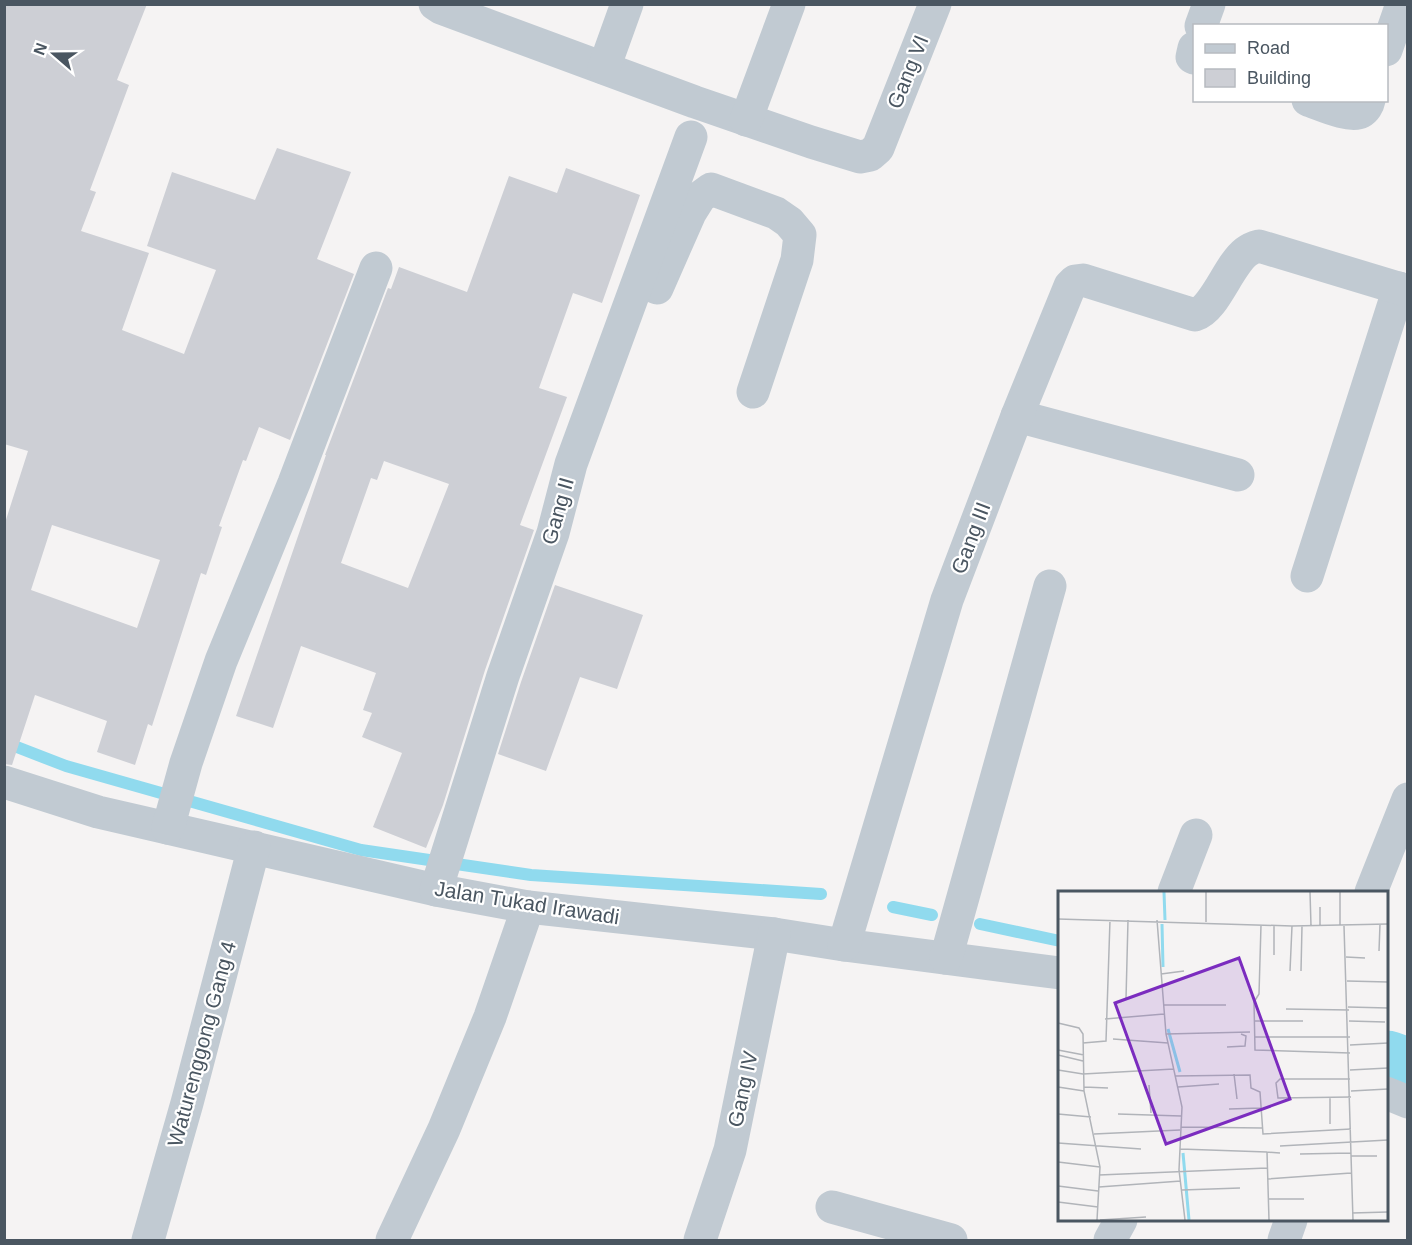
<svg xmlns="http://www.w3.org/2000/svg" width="1412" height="1245" font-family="Helvetica,sans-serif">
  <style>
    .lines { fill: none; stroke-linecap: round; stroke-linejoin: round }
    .stream { stroke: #90daee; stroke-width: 12 }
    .river { stroke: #90daee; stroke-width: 75 }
    .building { fill: #cdcfd5; fill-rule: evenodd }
    .street { stroke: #c1cad2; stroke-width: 33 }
    .labels { text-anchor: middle; stroke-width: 4.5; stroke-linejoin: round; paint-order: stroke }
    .street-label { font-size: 21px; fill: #4a5661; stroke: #fff }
    .inset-river { fill: none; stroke: #90daee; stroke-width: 3 }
    .inset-road { fill: none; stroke: #b1b4b9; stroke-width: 1.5 }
    .view { fill: #7b2cbf; fill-opacity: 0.15; stroke: #7b2cbf; stroke-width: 3 }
    .inset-edge { fill: none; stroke: #4a5661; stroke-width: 3 }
  </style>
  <rect width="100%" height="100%" fill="#f5f3f3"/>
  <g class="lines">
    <g class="stream">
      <path d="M 4,742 L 66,766 L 361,850 L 531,875 L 821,894"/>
      <path d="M 893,907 L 932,915"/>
      <path d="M 980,924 L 1060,941"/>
    </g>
    <path class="river" d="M 1386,1068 L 1408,1076"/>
  </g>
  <g class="building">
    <path d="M 4,4 L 147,4 L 117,80 L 129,85 L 90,190 L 96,192 L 81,231 L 149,253 L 122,330 L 184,354 L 216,270 L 147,246 L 172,172 L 255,200 L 277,148 L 351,172 L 317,259 L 354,274 L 290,440 L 259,427 L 246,461 L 243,460 L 219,526 L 222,527 L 206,575 L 201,573 L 152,726 L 148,724 L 135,765 L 97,752 L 107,721 L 35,695 L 12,765 L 4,764 L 4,526 L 28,451 L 4,444 ZM 52,525 L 160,560 L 137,628 L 31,590 Z"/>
    <path d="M 566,168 L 640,195 L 602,303 L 573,293 L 539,388 L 567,397 L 520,525 L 534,530 L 485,670 L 443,805 L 426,848 L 373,827 L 402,753 L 362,737 L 372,713 L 363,710 L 376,673 L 301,646 L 273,728 L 236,716 L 326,455 L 325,455 L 388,288 L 391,289 L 399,267 L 467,292 L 509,176 L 557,193 ZM 384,461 L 449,484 L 408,588 L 341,563 L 371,478 L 377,480 Z"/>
    <path d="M 555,585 L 643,615 L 617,689 L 580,677 L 546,771 L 498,754 L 521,682 Z"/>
  </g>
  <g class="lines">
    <g class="street">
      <path d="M 435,4 L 441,8 L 695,102 L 811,142 L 860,157 L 870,155 L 878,148 L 935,4"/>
      <path d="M 1201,26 L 1209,4"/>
      <path d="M 1194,48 L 1192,57 L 1194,58"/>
      <path d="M 1386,50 L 1402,4"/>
      <path d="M 604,68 L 627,4"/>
      <path d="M 1308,100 C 1320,104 1350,118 1361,112 C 1365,110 1368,105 1369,100"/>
      <path d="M 746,120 L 789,4"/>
      <path d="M 657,288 L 690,213 L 700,197 L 711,189 L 776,213 L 789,222 L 800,235 L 797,260 L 753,392"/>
      <path d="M 1017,416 L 1238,475"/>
      <path d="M 1307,576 L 1399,288"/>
      <path d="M 4,782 L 98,812 L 436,890 L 528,907 L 774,934 L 844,945 L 1060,973"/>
      <path d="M 168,828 L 186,763 L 221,661 L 294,483 L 376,268"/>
      <path d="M 436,890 L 503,676 L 553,533 L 571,464 L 691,137"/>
      <path d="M 1174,892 L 1196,835"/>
      <path d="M 1371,892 L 1408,799"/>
      <path d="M 844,945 L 947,600 L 1017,416 L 1070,286 L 1075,281 L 1083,280 L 1195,315 C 1215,309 1228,266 1246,252 C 1250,249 1255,247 1259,246 L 1408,291"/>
      <path d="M 946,958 L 1050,586"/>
      <path d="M 1386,1093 L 1408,1102"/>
      <path d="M 832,1207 L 951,1240"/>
      <path d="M 148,1240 L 187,1103 L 254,847"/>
      <path d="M 392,1240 L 444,1129 L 490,1017 L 528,907"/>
      <path d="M 700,1240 L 730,1150 L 774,934"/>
      <path d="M 1110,1240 L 1121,1220"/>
      <path d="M 1284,1240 L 1291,1220"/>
    </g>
  </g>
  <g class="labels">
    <g class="street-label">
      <text transform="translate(908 72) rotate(-68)" y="7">Gang VI</text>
      <text transform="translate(558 511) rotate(-74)" y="7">Gang II</text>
      <text transform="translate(971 538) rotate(-69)" y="7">Gang III</text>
      <text transform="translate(527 903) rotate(9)" y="7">Jalan Tukad Irawadi</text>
      <text transform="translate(202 1044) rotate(-75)" y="7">Waturenggong Gang 4</text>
      <text transform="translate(743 1089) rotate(-78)" y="7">Gang IV</text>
    </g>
  </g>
  <g transform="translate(1058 891)">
    <rect width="330" height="330" fill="#f5f3f3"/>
    <path class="inset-river" d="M 106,1 L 107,29M 104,33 L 105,76M 110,138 L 122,181M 125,262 L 131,329"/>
    <path class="inset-road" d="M 252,1 L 253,35M 282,1 L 282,35M 262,16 L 262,35M 0,28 L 234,35 L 330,33M 99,29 L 108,143 L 124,216 L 121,279 L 127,329M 148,31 L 148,1M 203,34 L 201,103 L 196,111 L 197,159 L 292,162M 286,35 L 295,329M 321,60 L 322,33M 216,64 L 216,35M 288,66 L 307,67M 232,80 L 234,35M 243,80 L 244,35M 103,83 L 126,80M 289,90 L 330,91M 68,108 L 70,29M 105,114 L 168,114M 290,116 L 330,117M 228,118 L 291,119M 47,128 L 106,123M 196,130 L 245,130M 291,130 L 327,131M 0,132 L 21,137 L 25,143 L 26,200 L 42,276 L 39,329M 108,143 L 192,141M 196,146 L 292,146M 55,148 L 110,152M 25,152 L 48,150 L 52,29M 292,154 L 330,152M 169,156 L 187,155 L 188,145 L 183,143M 0,159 L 26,164M 0,164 L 25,170M 0,179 L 25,183 L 116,178M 292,179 L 330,177M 176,183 L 179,208M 117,185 L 192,184 L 193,197 L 202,201 L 205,243 L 293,238M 292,188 L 222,188 L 218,192 L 220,207 L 293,206M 91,194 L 93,222M 0,196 L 26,200M 26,196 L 50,197M 120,196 L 161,193M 293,200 L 330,198M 171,218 L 203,217M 0,223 L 33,226M 60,223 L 123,225M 272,233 L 272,206M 123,236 L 204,237M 36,243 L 122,239M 0,252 L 83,258M 222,255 L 330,249M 122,258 L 209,261M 242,263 L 293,262M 293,265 L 319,265M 0,271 L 42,276M 41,284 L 209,277M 210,288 L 293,282M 0,295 L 40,300M 41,296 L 123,290M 124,299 L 182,297M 210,308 L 246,308M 0,311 L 40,316M 294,322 L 330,321M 42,329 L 88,326M 211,329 L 209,261 L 222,262"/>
    <path class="view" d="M 181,67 L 232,208 L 108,253 L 57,112 Z"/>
    <rect width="330" height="330" class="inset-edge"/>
  </g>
  <rect width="1412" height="1245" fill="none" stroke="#4a5661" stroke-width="12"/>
  <rect x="1193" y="24" width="195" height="78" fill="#ffffff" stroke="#b7bbc0" stroke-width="1.5"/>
  <rect x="1205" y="44" width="30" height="9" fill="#c1cad2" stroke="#b7bbc0" stroke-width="1.5"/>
  <text x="1247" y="54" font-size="18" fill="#4a5661">Road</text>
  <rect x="1205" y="69" width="30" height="18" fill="#cdcfd5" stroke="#b7bbc0" stroke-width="1.5"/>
  <text x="1247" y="84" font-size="18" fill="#4a5661">Building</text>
  <g transform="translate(54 54) rotate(290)" stroke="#ffffff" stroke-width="4.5" paint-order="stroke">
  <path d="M0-4.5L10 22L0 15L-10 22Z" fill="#4a5661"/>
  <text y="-9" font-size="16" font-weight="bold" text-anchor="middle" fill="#4a5661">N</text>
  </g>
</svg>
